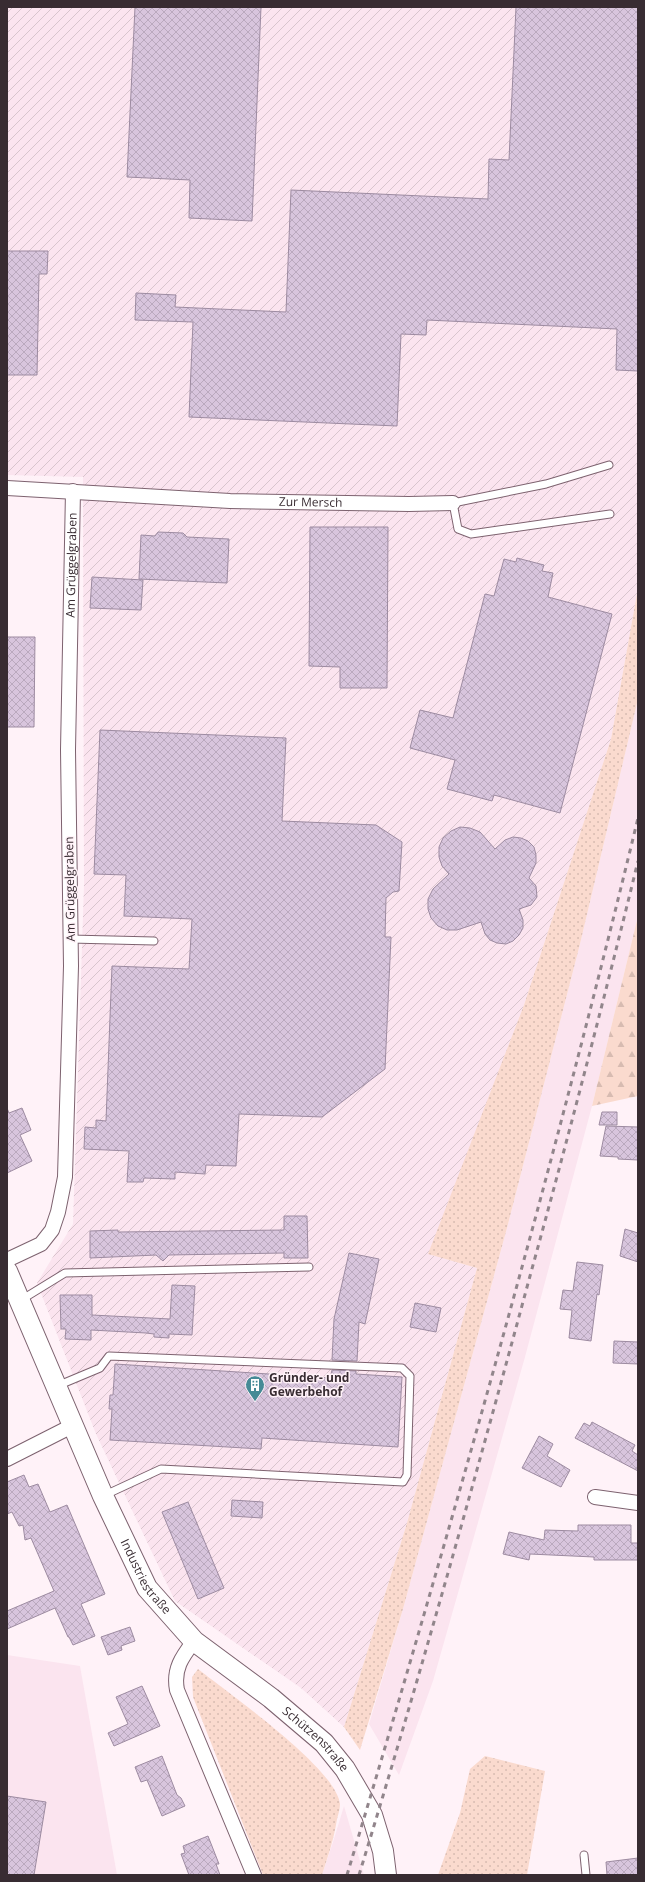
<svg xmlns="http://www.w3.org/2000/svg" width="645" height="1882" font-family="'Open Sans',sans-serif">
  <style>
    .built { fill: #fbe4ef }
    .industrial { fill: url(#industrial-furrows) }
    .grass { fill: url(#grass-dots) }
    .forest { fill: url(#forest-firs) }
    .building { fill: url(#building-cross-hatch); stroke: #9d8ba1 }
    .lines { fill: none; stroke-linecap: round; stroke-linejoin: round }
    .service-casing { stroke: #7d626f; stroke-width: 9 }
    .minor-casing { stroke: #7d626f; stroke-width: 16 }
    .secondary-casing { stroke: #7d626f; stroke-width: 22 }
    .service { stroke: #fff; stroke-width: 7 }
    .minor { stroke: #fff; stroke-width: 14 }
    .secondary { stroke: #fff; stroke-width: 20 }
    .rail { stroke: #91858b; stroke-width: 3; stroke-dasharray: 5 5; stroke-linecap: butt }
    .labels { text-anchor: middle; stroke-width: 3; stroke-linejoin: round; paint-order: stroke }
    .street-label { font-size: 12px; fill: #382c32; stroke: #fff2f8 }
    .poi-label { font-size: 12px; font-weight: bold; fill: #382c32; stroke: #fff2f8; text-anchor: start }
  </style>
  <defs>
    <pattern id="industrial-furrows" width="10" height="10" patternUnits="userSpaceOnUse"><rect width="10" height="10" fill="#fbe4ef"/><path d="M-1 1l2-2M0 10L10 0M9 11l2-2" fill="none" stroke="#d8c4cd"/></pattern>
    <pattern id="grass-dots" width="8" height="8" patternUnits="userSpaceOnUse"><rect width="8" height="8" fill="#fadace"/><path d="M2 2h.1M6 6h.1" fill="none" stroke="#d7bbb1" stroke-width="1.8" stroke-linecap="round"/></pattern>
    <pattern id="forest-firs" width="22" height="20" patternUnits="userSpaceOnUse"><rect width="22" height="20" fill="#fadace"/><path d="M5 1l3.5 6h-7zM16 11l3.5 6h-7z" fill="#d7bbb1"/></pattern>
    <pattern id="building-cross-hatch" width="8" height="8" patternUnits="userSpaceOnUse"><rect width="8" height="8" fill="#d8c5dd"/><path d="M0 0l8 8M0 8l8-8" fill="none" stroke="#baa9be"/></pattern>
  </defs>
  <rect width="100%" height="100%" fill="#fff2f8"/>
  <g class="built">
    <path d="M 638,699 L 638,916 L 592,1106 L 525,1357 L 433,1681 L 399,1775 L 369,1724 L 403,1609 L 507,1228 L 580,944 Z"/>
    <path d="M 7,1655 L 80,1666 L 117,1875 L 7,1875 Z"/>
    <path d="M 344,1806 L 364,1875 L 322,1875 L 333,1842 Z"/>
  </g>
  <path class="industrial" d="M 7,7 L 638,7 L 638,588 L 611,739 L 524,1005 L 429,1254 L 477,1268 L 407,1523 L 344,1727 L 301,1688 L 175,1601 L 96,1434 L 37,1283 L 73,1224 L 84,885 L 83,477 L 7,475 Z"/>
  <g class="grass">
    <path d="M 638,588 L 638,699 L 580,944 L 507,1228 L 403,1609 L 360,1750 L 344,1727 L 407,1523 L 477,1268 L 428,1254 L 524,1005 L 611,739 Z"/>
    <path d="M 198,1669 C 228,1693 336,1768 340,1804 C 340,1809 338,1815 337,1819 C 334,1839 328,1856 322,1875 L 263,1875 L 193,1697 L 192,1677 Z"/>
    <path d="M 485,1756 L 545,1771 L 527,1875 L 438,1875 L 460,1813 L 470,1769 Z"/>
  </g>
  <path class="forest" d="M 638,916 L 638,1096 L 592,1106 Z"/>
  <g class="building">
    <path d="M 135,7 L 261,7 L 252,221 L 189,218 L 190,180 L 127,177 Z"/>
    <path d="M 516,7 L 638,7 L 638,371 L 616,370 L 617,329 L 427,320 L 426,335 L 401,334 L 397,426 L 189,417 L 193,322 L 135,320 L 136,293 L 176,295 L 175,307 L 286,312 L 291,190 L 488,199 L 489,159 L 509,160 Z"/>
    <path d="M 7,251 L 48,251 L 47,274 L 39,274 L 37,375 L 7,375 Z"/>
    <path d="M 310,527 L 388,527 L 387,688 L 340,688 L 340,667 L 309,666 Z"/>
    <path d="M 158,532 L 183,533 L 187,537 L 229,539 L 227,583 L 139,579 L 141,535 L 155,536 Z"/>
    <path d="M 517,558 L 544,565 L 542,571 L 553,573 L 548,597 L 612,614 L 560,813 L 494,795 L 492,801 L 447,789 L 455,760 L 410,748 L 420,710 L 453,718 L 485,594 L 494,596 L 504,559 L 516,562 Z"/>
    <path d="M 92,577 L 143,580 L 141,610 L 90,608 Z"/>
    <path d="M 7,637 L 35,637 L 34,727 L 7,727 Z"/>
    <path d="M 100,730 L 286,738 L 282,821 L 376,825 L 402,842 L 399,891 L 393,892 L 386,898 L 385,937 L 391,937 L 385,1069 L 322,1117 L 239,1114 L 236,1166 L 206,1165 L 205,1174 L 175,1172 L 175,1179 L 144,1178 L 143,1182 L 127,1182 L 129,1151 L 84,1149 L 85,1127 L 96,1128 L 96,1120 L 106,1121 L 112,966 L 189,969 L 192,919 L 124,916 L 126,875 L 94,874 Z"/>
    <path d="M 460,827 L 470,828 L 480,832 L 495,849 L 505,840 L 513,837 L 521,838 L 528,841 L 534,847 L 536,855 L 536,863 L 529,878 L 536,886 L 537,897 L 531,905 L 519,909 L 523,920 L 523,928 L 519,935 L 513,941 L 506,944 L 497,943 L 490,940 L 485,934 L 481,922 L 457,930 L 447,930 L 438,926 L 431,918 L 428,909 L 428,899 L 433,889 L 449,874 L 442,866 L 439,857 L 439,847 L 443,838 L 451,831 Z"/>
    <path d="M 7,1108 L 9,1113 L 22,1108 L 31,1130 L 20,1135 L 32,1161 L 7,1173 Z"/>
    <path d="M 602,1112 L 617,1112 L 617,1125 L 599,1125 Z"/>
    <path d="M 606,1126 L 638,1127 L 638,1160 L 618,1159 L 618,1157 L 600,1156 Z"/>
    <path d="M 284,1216 L 307,1216 L 308,1258 L 284,1258 L 284,1253 L 169,1255 L 163,1261 L 156,1255 L 90,1258 L 90,1231 L 118,1230 L 118,1232 L 284,1230 Z"/>
    <path d="M 625,1229 L 638,1233 L 638,1262 L 620,1256 Z"/>
    <path d="M 349,1253 L 379,1259 L 365,1324 L 359,1322 L 357,1361 L 332,1360 L 334,1319 Z"/>
    <path d="M 577,1262 L 603,1265 L 599,1295 L 597,1294 L 591,1341 L 569,1338 L 572,1310 L 560,1309 L 563,1290 L 573,1291 Z"/>
    <path d="M 172,1285 L 195,1286 L 192,1335 L 169,1334 L 169,1338 L 154,1337 L 154,1334 L 146,1333 L 91,1330 L 91,1340 L 65,1339 L 66,1329 L 61,1329 L 60,1295 L 92,1295 L 92,1315 L 170,1319 Z"/>
    <path d="M 415,1303 L 441,1308 L 436,1332 L 410,1327 Z"/>
    <path d="M 614,1341 L 638,1342 L 638,1364 L 613,1363 Z"/>
    <path d="M 115,1364 L 330,1378 L 332,1370 L 356,1371 L 356,1374 L 402,1377 L 398,1447 L 262,1438 L 261,1449 L 110,1440 L 112,1409 L 109,1409 L 110,1395 L 113,1395 Z"/>
    <path d="M 592,1422 L 635,1445 L 632,1451 L 638,1455 L 638,1471 L 575,1438 L 584,1423 L 590,1426 Z"/>
    <path d="M 539,1436 L 553,1444 L 547,1456 L 570,1470 L 561,1487 L 522,1468 Z"/>
    <path d="M 24,1475 L 29,1487 L 38,1484 L 50,1512 L 67,1505 L 105,1594 L 81,1604 L 95,1636 L 73,1645 L 69,1637 L 68,1637 L 55,1608 L 7,1629 L 7,1611 L 54,1591 L 31,1538 L 25,1540 L 23,1525 L 19,1526 L 12,1512 L 7,1514 L 7,1482 Z"/>
    <path d="M 232,1500 L 263,1502 L 262,1518 L 231,1516 Z"/>
    <path d="M 188,1502 L 224,1588 L 198,1599 L 162,1512 Z"/>
    <path d="M 578,1525 L 631,1525 L 631,1543 L 638,1543 L 638,1560 L 594,1560 L 594,1557 L 530,1554 L 529,1560 L 503,1554 L 509,1532 L 544,1540 L 545,1530 L 578,1531 Z"/>
    <path d="M 130,1627 L 135,1641 L 121,1646 L 122,1650 L 108,1655 L 101,1637 Z"/>
    <path d="M 142,1686 L 160,1726 L 114,1746 L 108,1733 L 128,1724 L 116,1697 Z"/>
    <path d="M 162,1756 L 177,1795 L 181,1798 L 185,1806 L 162,1816 L 147,1780 L 141,1782 L 135,1767 Z"/>
    <path d="M 7,1796 L 46,1802 L 34,1875 L 7,1875 Z"/>
    <path d="M 208,1836 L 219,1864 L 216,1864 L 220,1875 L 189,1875 L 181,1854 L 185,1853 L 183,1846 Z"/>
    <path d="M 638,1858 L 638,1875 L 607,1875 L 606,1862 Z"/>
  </g>
  <g class="lines">
    <defs>
      <g id="service">
        <path d="M 609,465 L 546,484 L 453,503 L 458,529 L 471,534 L 610,514"/>
        <path d="M 70,939 L 154,941"/>
        <path d="M 21,1300 L 65,1273 L 309,1267"/>
        <path d="M 57,1386 L 100,1368 L 109,1356 L 402,1368 L 410,1376 L 407,1475 L 403,1482 L 161,1469 L 105,1495"/>
        <path d="M 584,1855 L 586,1875"/>
      </g>
      <g id="minor">
        <path id="s1" d="M 7,488 L 230,501 L 409,504 L 453,503"/>
        <path id="s2" d="M 7,1260 L 41,1244 L 52,1230 L 58,1212 L 65,1177 L 71,966 L 68,750 L 73,491"/>
        <path d="M 7,1459 L 72,1426"/>
        <path d="M 595,1497 L 638,1503"/>
        <path d="M 194,1641 C 182,1657 173,1669 177,1690 L 254,1875"/>
      </g>
      <g id="secondary">
        <path id="s3" d="M 7,1271 L 103,1496 L 147,1588 L 194,1641 L 271,1698 L 324,1743 L 345,1769 L 372,1815 L 383,1851 L 386,1875"/>
      </g>
    </defs>
    <use href="#service" class="service-casing"/>
    <use href="#minor" class="minor-casing"/>
    <use href="#secondary" class="secondary-casing"/>
    <use href="#service" class="service"/>
    <use href="#minor" class="minor"/>
    <use href="#secondary" class="secondary"/>
    <g class="rail">
      <path d="M 347,1875 C 452,1525 552,1173 638,818"/>
      <path d="M 359,1875 C 420,1676 476,1476 530,1276 C 568,1138 604,1000 638,861"/>
    </g>
  </g>
  <defs>
    <symbol id="building-pin" viewBox="-11 -11 22 30"><path d="M0 17L-7.5 6A9.5 9.5 0 1 1 7.5 6Z" fill="#458a96" stroke="#fff2f8"/><path d="M-4-6H4V6H1V3H-1V6H-4ZM-2.5-4.3h1.7v1.8h-1.7ZM.8-4.3h1.7v1.8H.8ZM-2.5-1h1.7V.8h-1.7ZM.8-1h1.7V.8H.8Z" fill="#fff"/></symbol>
  </defs>
  <g fill-rule="evenodd">
    <use href="#building-pin" x="244" y="1374" width="22" height="30"/>
  </g>
  <g class="labels">
    <g class="street-label">
      <text dy="4" stroke="none"><textPath href="#s1" startOffset="304">Zur Mersch</textPath></text>
      <text dy="4" stroke="none"><textPath href="#s2" startOffset="722">Am Grüggelgraben</textPath></text>
      <text transform="translate(70 889) rotate(-91)" y="4">Am Grüggelgraben</text>
      <text dy="4" stroke="none"><textPath href="#s3" startOffset="336">Industriestraße</textPath></text>
      <text dy="4" stroke="none"><textPath href="#s3" startOffset="574">Schützenstraße</textPath></text>
    </g>
    <g class="poi-label">
      <text x="269" y="1382">Gründer- und<tspan x="269" dy="14">Gewerbehof</tspan></text>
    </g>
  </g>
  <rect width="645" height="1882" fill="none" stroke="#382c32" stroke-width="16"/>
</svg>
